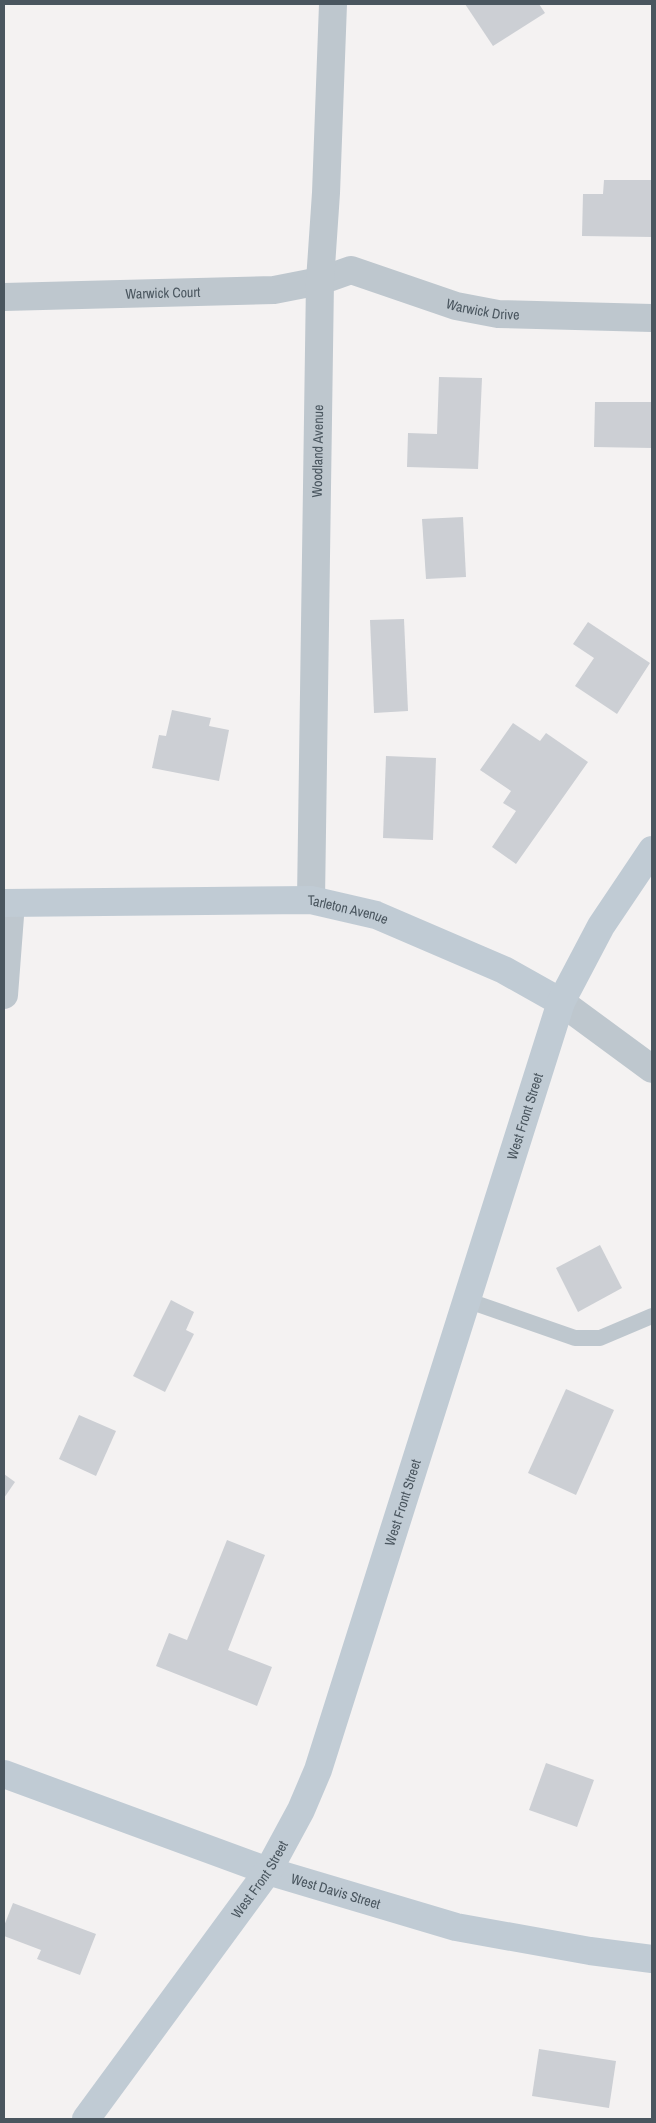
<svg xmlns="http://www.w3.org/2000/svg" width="656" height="2123" font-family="'Archivo Narrow',sans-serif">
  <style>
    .building { fill: #cccfd4 }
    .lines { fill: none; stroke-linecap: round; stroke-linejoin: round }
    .lane { stroke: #bec7ce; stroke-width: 16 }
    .street { stroke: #bec7ce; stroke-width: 28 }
    .secondary { stroke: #c0cbd4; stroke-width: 28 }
    .labels { text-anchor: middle; stroke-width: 4; stroke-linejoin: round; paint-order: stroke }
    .street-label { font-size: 14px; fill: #4a565f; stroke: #fff }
  </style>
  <rect width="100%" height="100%" fill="#f4f2f2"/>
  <g class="building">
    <path d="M 465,4 L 539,4 L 545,13 L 493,46 Z"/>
    <path d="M 604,180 L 652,180 L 652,237 L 582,236 L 583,194 L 603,194 Z"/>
    <path d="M 439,377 L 482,378 L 478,469 L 407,467 L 408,433 L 437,434 Z"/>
    <path d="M 595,402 L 652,402 L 652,448 L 594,447 Z"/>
    <path d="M 463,517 L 466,577 L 426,579 L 422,519 Z"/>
    <path d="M 404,619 L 408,711 L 374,713 L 370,620 Z"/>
    <path d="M 588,622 L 650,663 L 617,714 L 575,686 L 594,658 L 573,644 Z"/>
    <path d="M 172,710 L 211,718 L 209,726 L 229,730 L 219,781 L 152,768 L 159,735 L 166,736 Z"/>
    <path d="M 513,723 L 540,741 L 546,733 L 588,762 L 516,864 L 492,847 L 516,811 L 503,803 L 511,791 L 480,770 Z"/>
    <path d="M 386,756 L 436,758 L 433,840 L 383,838 Z"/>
    <path d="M 600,1245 L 622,1288 L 578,1312 L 556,1268 Z"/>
    <path d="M 171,1300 L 194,1312 L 186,1330 L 194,1334 L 165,1392 L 133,1376 Z"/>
    <path d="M 566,1389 L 614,1410 L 576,1495 L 528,1473 Z"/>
    <path d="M 79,1415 L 116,1431 L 96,1476 L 59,1459 Z"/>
    <path d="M 4,1474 L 15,1482 L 4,1498 Z"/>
    <path d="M 227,1540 L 265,1555 L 228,1650 L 272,1667 L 257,1706 L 156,1666 L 169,1633 L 187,1640 Z"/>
    <path d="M 546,1763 L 594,1780 L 577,1827 L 529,1810 Z"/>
    <path d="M 13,1903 L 96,1934 L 80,1975 L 37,1959 L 41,1950 L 4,1936 L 4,1926 Z"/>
    <path d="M 539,2049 L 616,2061 L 609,2108 L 532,2096 Z"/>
  </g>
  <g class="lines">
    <path class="lane" d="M 466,1300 L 575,1338 L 600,1338 L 652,1316"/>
    <g class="street">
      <path id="s1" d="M 4,297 L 274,290 L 320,281 L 351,270 L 456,306 L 498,314 L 652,318"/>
      <path id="s2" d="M 311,900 L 320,281 L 326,193 L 333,4"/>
      <path d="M 4,995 L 11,903"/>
      <path d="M 561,1002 L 652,1069"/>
    </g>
    <g class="secondary">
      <path id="s3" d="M 4,903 L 311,900 L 376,915 L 504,970 L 561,1002"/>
      <path id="s4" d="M 4,1774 L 268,1871 L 456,1927 L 590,1951 L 652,1959"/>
      <path id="s5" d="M 86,2119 L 268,1871 L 301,1810 L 318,1770 L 561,1002 L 601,926 L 652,850"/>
    </g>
  </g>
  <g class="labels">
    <g class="street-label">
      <text dy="5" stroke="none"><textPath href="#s1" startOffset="159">Warwick Court</textPath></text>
      <text dy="5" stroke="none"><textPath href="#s1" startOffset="488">Warwick Drive</textPath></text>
      <text dy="5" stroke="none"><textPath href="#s2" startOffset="449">Woodland Avenue</textPath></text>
      <text dy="5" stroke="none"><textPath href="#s3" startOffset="345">Tarleton Avenue</textPath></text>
      <text dy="5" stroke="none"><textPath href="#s5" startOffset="1106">West Front Street</textPath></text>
      <text dy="5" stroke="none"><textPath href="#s5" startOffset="701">West Front Street</textPath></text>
      <text dy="5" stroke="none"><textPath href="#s5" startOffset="296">West Front Street</textPath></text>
      <text dy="5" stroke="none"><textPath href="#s4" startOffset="352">West Davis Street</textPath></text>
    </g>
  </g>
  <rect width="656" height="2123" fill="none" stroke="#4a565f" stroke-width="10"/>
</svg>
